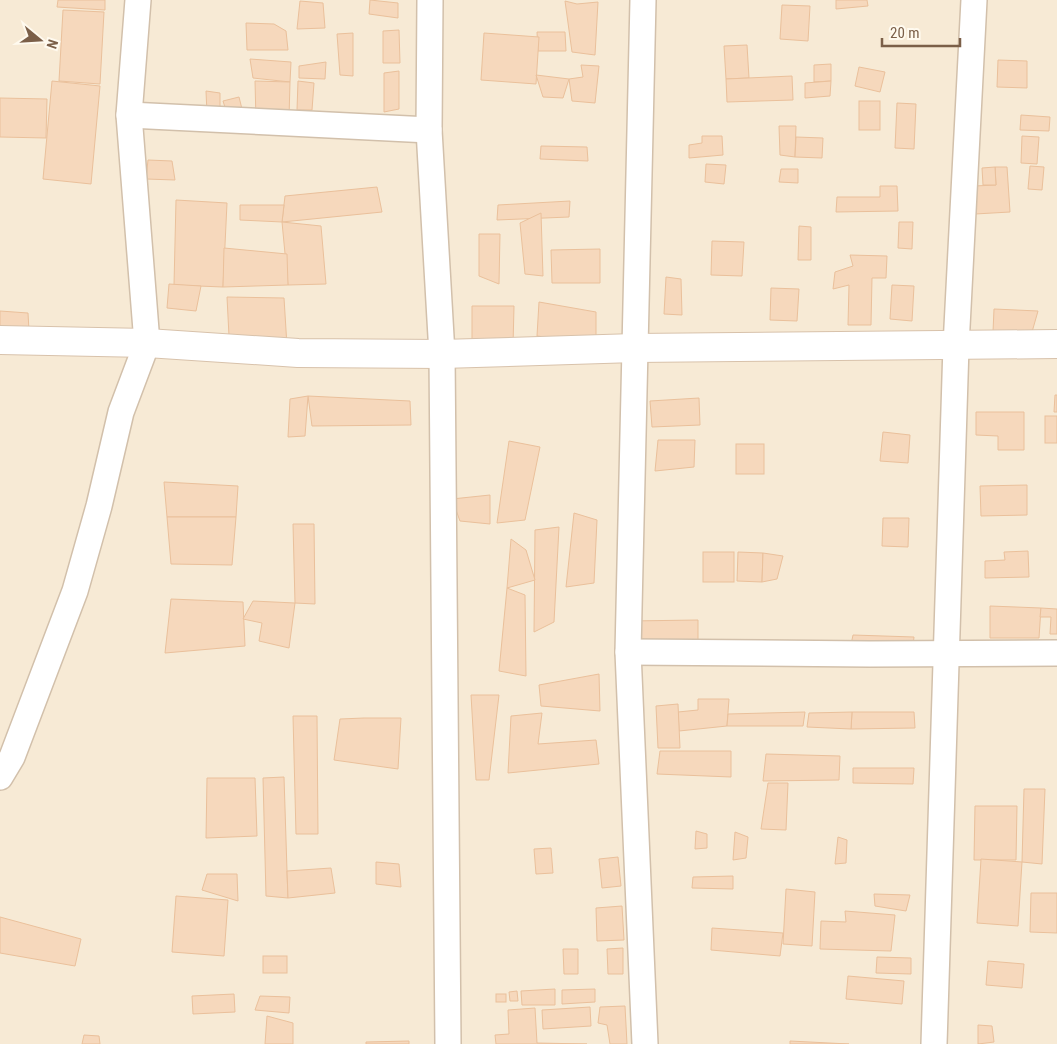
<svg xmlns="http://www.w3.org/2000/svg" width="1057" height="1044" font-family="'Roboto Condensed',sans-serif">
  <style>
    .residential { fill: #f7ead5 }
    .building { fill: #f6d8bc; stroke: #eac09b }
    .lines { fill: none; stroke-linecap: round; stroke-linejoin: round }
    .street-casing { stroke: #d2c0ab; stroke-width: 28 }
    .secondary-casing { stroke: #d8c2ab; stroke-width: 30 }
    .street { stroke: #fff; stroke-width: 25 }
    .secondary { stroke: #fff; stroke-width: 28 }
  </style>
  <rect width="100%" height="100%" fill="#fef7e7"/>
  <rect class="residential" x="0" y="0" width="1057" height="1044"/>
  <g class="building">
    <path d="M 58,0 L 105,0 L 105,10 L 57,7 Z"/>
    <path d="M 370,0 L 398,3 L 398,18 L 369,14 Z"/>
    <path d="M 836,0 L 867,0 L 868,6 L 836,9 Z"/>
    <path d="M 300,1 L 323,3 L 325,28 L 297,29 Z"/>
    <path d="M 565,1 L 577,4 L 598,2 L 595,55 L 572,52 Z"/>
    <path d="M 782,5 L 810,6 L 808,41 L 780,39 Z"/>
    <path d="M 63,10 L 104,12 L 100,84 L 59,81 Z"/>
    <path d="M 246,23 L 274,24 L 286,31 L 288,50 L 247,50 Z"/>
    <path d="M 399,30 L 400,63 L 383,63 L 383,31 Z"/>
    <path d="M 537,32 L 565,32 L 566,51 L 538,51 Z"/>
    <path d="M 353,33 L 353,76 L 340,75 L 337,34 Z"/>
    <path d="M 484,33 L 539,37 L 536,84 L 481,80 Z"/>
    <path d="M 747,45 L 749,78 L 726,79 L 724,46 Z"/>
    <path d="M 250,59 L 291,62 L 290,82 L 253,78 Z"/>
    <path d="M 998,60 L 1027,61 L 1027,88 L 997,87 Z"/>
    <path d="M 326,62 L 325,79 L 299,78 L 299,66 Z"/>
    <path d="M 831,64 L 831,81 L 814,82 L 814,65 Z"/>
    <path d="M 581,65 L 599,66 L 595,103 L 572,101 L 569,79 L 583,77 Z"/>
    <path d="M 859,67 L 885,72 L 880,92 L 855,86 Z"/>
    <path d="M 399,71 L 399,109 L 384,112 L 384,73 Z"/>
    <path d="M 536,75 L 569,79 L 563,98 L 543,97 Z"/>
    <path d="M 792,76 L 793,100 L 727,102 L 726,79 Z"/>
    <path d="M 52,81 L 100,86 L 91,184 L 43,179 Z"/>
    <path d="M 255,81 L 290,82 L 289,118 L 256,121 Z"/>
    <path d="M 298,81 L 314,83 L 312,110 L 297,110 Z"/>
    <path d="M 831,81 L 830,96 L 805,98 L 805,83 Z"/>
    <path d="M 206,91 L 220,93 L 220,115 L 207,114 Z"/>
    <path d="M 239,97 L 244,117 L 229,120 L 223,101 Z"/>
    <path d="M 0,98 L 47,99 L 46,138 L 0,137 Z"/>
    <rect x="859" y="101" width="21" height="29"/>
    <path d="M 897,103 L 916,104 L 914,149 L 895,148 Z"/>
    <path d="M 1021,115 L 1050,117 L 1049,131 L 1020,130 Z"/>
    <path d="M 779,126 L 796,126 L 795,157 L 780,155 Z"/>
    <path d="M 702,136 L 722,136 L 723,155 L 689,158 L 689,145 L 702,143 Z"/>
    <path d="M 1022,136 L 1039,137 L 1037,164 L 1021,163 Z"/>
    <path d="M 796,137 L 823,138 L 822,158 L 795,157 Z"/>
    <path d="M 541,146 L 587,147 L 588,161 L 540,159 Z"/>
    <path d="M 148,160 L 172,161 L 175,180 L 146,179 Z"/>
    <path d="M 706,164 L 726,165 L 724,184 L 705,182 Z"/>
    <path d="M 1030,166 L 1044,167 L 1042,190 L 1028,189 Z"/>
    <path d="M 995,167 L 1007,167 L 1010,212 L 975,214 L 974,186 L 996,185 Z"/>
    <path d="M 995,167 L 996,185 L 983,185 L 982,168 Z"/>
    <path d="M 781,169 L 798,169 L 798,183 L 779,182 Z"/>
    <path d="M 880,186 L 897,186 L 898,211 L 836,212 L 837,197 L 880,197 Z"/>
    <path d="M 377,187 L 382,212 L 282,222 L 285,196 Z"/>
    <path d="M 176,200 L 227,203 L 223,287 L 174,285 Z"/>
    <path d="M 570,201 L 569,217 L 497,220 L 498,205 Z"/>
    <path d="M 240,205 L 284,205 L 282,222 L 240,220 Z"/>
    <path d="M 541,213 L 543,276 L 525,274 L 520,223 Z"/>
    <path d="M 282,222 L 321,226 L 326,284 L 288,285 Z"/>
    <path d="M 899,222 L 913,222 L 912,249 L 898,248 Z"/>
    <path d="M 799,226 L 811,227 L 811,260 L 798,260 Z"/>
    <path d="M 479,234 L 500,234 L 499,284 L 479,276 Z"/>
    <path d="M 712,241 L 744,242 L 742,276 L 711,275 Z"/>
    <path d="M 224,248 L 287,254 L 288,285 L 223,287 Z"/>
    <path d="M 600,249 L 600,283 L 552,283 L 551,250 Z"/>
    <path d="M 850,255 L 887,256 L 886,278 L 872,278 L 871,325 L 848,325 L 849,285 L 833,289 L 835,272 L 853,266 Z"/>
    <path d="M 666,277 L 681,279 L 682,315 L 664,314 Z"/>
    <path d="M 169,284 L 201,286 L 196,311 L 167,308 Z"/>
    <path d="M 892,285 L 914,286 L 912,321 L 890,319 Z"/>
    <path d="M 771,288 L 799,289 L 797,321 L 770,320 Z"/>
    <path d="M 227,297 L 284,298 L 287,346 L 229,336 Z"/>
    <path d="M 539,302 L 596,312 L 596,343 L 537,336 Z"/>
    <path d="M 472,306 L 514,306 L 513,346 L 472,345 Z"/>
    <path d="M 994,309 L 1038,311 L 1032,332 L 993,332 Z"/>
    <path d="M 0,311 L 28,313 L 29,331 L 0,330 Z"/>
    <path d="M 1055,395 L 1057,395 L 1057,412 L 1054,412 Z"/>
    <path d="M 308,396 L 410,401 L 411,425 L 312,426 Z"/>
    <path d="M 308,396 L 305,436 L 288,437 L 290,399 Z"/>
    <path d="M 699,398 L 700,425 L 652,427 L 650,401 Z"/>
    <path d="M 976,412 L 1024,412 L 1024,450 L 998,450 L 998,436 L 976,435 Z"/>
    <rect x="1045" y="416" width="12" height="27"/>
    <path d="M 883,432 L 910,435 L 908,463 L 880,461 Z"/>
    <path d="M 658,440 L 695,440 L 694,467 L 655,471 Z"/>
    <path d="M 509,441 L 540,447 L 525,520 L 497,523 Z"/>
    <rect x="736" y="444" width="28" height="30"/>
    <path d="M 164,482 L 238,486 L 236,517 L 167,517 Z"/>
    <path d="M 1027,485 L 1027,515 L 981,516 L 980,486 Z"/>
    <path d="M 490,495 L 490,524 L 460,521 L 452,499 Z"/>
    <path d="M 574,513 L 597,520 L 594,583 L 566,587 Z"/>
    <path d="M 167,517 L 236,517 L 232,565 L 171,564 Z"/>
    <path d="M 883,518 L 909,518 L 908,547 L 882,546 Z"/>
    <path d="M 293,524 L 314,524 L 315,604 L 295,603 Z"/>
    <path d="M 559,527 L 554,622 L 534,632 L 535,530 Z"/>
    <path d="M 511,539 L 526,550 L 535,580 L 507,588 Z"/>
    <path d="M 1028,551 L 1029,577 L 985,578 L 985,561 L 1005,560 L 1004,552 Z"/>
    <rect x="703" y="552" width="31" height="30"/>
    <path d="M 738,552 L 763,553 L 762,582 L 737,581 Z"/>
    <path d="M 763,553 L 783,556 L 777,579 L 762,582 Z"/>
    <path d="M 507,588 L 525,595 L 526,676 L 499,671 Z"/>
    <path d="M 171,599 L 243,602 L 245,646 L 165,653 Z"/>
    <path d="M 253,601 L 295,603 L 289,648 L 259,641 L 262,623 L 243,619 Z"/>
    <path d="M 990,606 L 1041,608 L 1039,638 L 990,638 Z"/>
    <path d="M 1041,608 L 1057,609 L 1057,634 L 1050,634 L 1051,617 L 1040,617 Z"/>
    <path d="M 698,620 L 698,647 L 628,652 L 629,621 Z"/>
    <path d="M 853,635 L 914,637 L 912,654 L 849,654 Z"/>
    <path d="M 599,674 L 600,711 L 541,706 L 539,685 Z"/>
    <path d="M 471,695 L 499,695 L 489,780 L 476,780 Z"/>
    <path d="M 698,699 L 729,699 L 727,726 L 679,731 L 678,712 L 698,710 Z"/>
    <path d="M 678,704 L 680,748 L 658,748 L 656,706 Z"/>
    <path d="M 805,712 L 803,726 L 727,726 L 728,714 Z"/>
    <path d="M 852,712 L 914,712 L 915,728 L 851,729 Z"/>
    <path d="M 852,712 L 851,729 L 807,727 L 809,713 Z"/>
    <path d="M 542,713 L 538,744 L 596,740 L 599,764 L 508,773 L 511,716 Z"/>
    <path d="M 293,716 L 317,716 L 318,834 L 296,834 Z"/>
    <path d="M 364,718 L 401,718 L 398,769 L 334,760 L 340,719 Z"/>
    <path d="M 660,751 L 731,751 L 731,777 L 657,774 Z"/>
    <path d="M 766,754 L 840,756 L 839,780 L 763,781 Z"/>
    <path d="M 853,768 L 914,768 L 913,784 L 853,783 Z"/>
    <path d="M 284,777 L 287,871 L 288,898 L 266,896 L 263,778 Z"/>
    <path d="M 207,778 L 255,778 L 257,836 L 206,838 Z"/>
    <path d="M 768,783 L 788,783 L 786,830 L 761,829 Z"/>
    <path d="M 1024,789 L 1045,789 L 1042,864 L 1022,862 Z"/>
    <path d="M 975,806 L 1017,806 L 1016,860 L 974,860 Z"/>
    <path d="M 696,831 L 707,834 L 707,848 L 695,849 Z"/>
    <path d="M 735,832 L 748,837 L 746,858 L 733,860 Z"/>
    <path d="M 838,837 L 847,840 L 846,863 L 835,864 Z"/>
    <path d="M 551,848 L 553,873 L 536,874 L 534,849 Z"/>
    <path d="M 618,857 L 621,886 L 602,888 L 599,859 Z"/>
    <path d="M 981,859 L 1022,862 L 1018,926 L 977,923 Z"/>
    <path d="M 376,862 L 399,864 L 401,887 L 376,884 Z"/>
    <path d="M 331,868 L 335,893 L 288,898 L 287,871 Z"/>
    <path d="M 207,874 L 237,874 L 238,901 L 202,890 Z"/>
    <path d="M 733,876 L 733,889 L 692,888 L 693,877 Z"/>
    <path d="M 786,889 L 815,892 L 812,946 L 783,944 Z"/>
    <path d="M 1031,893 L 1057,893 L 1057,933 L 1030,932 Z"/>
    <path d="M 874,894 L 910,895 L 906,911 L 875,906 Z"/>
    <path d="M 176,896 L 228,900 L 224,956 L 172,952 Z"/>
    <path d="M 622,906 L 624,940 L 597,941 L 596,908 Z"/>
    <path d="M 845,911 L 895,915 L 891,951 L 820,949 L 821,921 L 846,922 Z"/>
    <path d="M 0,917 L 81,939 L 75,966 L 0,953 Z"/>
    <path d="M 712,928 L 783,933 L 780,956 L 711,950 Z"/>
    <path d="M 623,948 L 623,974 L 608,974 L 607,949 Z"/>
    <path d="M 563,949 L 578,949 L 578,974 L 564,974 Z"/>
    <rect x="263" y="956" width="24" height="17"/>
    <path d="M 877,957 L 911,958 L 911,974 L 876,973 Z"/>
    <path d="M 988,961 L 1024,964 L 1022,988 L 986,985 Z"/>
    <path d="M 848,976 L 904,981 L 902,1004 L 846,999 Z"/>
    <path d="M 555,989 L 555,1005 L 522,1005 L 521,991 Z"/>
    <path d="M 595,989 L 595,1002 L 562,1004 L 562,990 Z"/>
    <path d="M 517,991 L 518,1001 L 510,1001 L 509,992 Z"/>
    <path d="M 234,994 L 235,1012 L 193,1014 L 192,996 Z"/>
    <rect x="496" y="994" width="10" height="8"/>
    <path d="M 260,996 L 290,997 L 289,1013 L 255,1010 Z"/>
    <path d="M 625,1006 L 627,1044 L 610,1044 L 607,1025 L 598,1023 L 600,1007 Z"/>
    <path d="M 590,1007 L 591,1026 L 543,1029 L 542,1010 Z"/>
    <path d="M 535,1008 L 537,1043 L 587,1044 L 496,1044 L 495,1035 L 509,1034 L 508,1010 Z"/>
    <path d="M 267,1016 L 293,1023 L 293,1044 L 265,1044 Z"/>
    <path d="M 978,1025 L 992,1026 L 994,1042 L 978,1044 Z"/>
    <path d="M 84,1035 L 99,1036 L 100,1044 L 82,1044 Z"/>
    <path d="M 409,1041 L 409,1044 L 366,1044 L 366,1042 Z"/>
    <path d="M 790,1041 L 849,1044 L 790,1044 Z"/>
  </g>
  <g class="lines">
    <defs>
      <g id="street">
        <path d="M 430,0 L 429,130 L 442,354 L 448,1044"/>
        <path d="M 643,0 L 628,652 L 645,1044"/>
        <path d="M 129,115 L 429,130"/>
        <path d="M 628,652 L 870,654 L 1057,653"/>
        <path d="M 0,777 L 12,757 L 75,591 L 99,506 L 121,412 L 147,343 L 129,115 L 138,0"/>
        <path d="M 934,1044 L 956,346 L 974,0"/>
      </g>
      <path id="secondary" d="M 0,340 L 147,343 L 298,353 L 442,354 L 635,348 L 1057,344"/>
    </defs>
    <use href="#street" class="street-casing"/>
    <use href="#secondary" class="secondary-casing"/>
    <use href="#street" class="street"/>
    <use href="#secondary" class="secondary"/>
  </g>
  <g transform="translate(40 40) rotate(108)" stroke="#fffaef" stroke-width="4" paint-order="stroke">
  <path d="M0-4L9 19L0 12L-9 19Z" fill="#7b5f48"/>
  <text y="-8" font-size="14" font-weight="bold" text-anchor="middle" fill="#7b5f48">N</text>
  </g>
  <path d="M882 38v8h78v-8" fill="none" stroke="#7b5f48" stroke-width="2.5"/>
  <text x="890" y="38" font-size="15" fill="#7b5f48" stroke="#fffaef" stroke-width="4" paint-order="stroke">20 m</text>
</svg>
